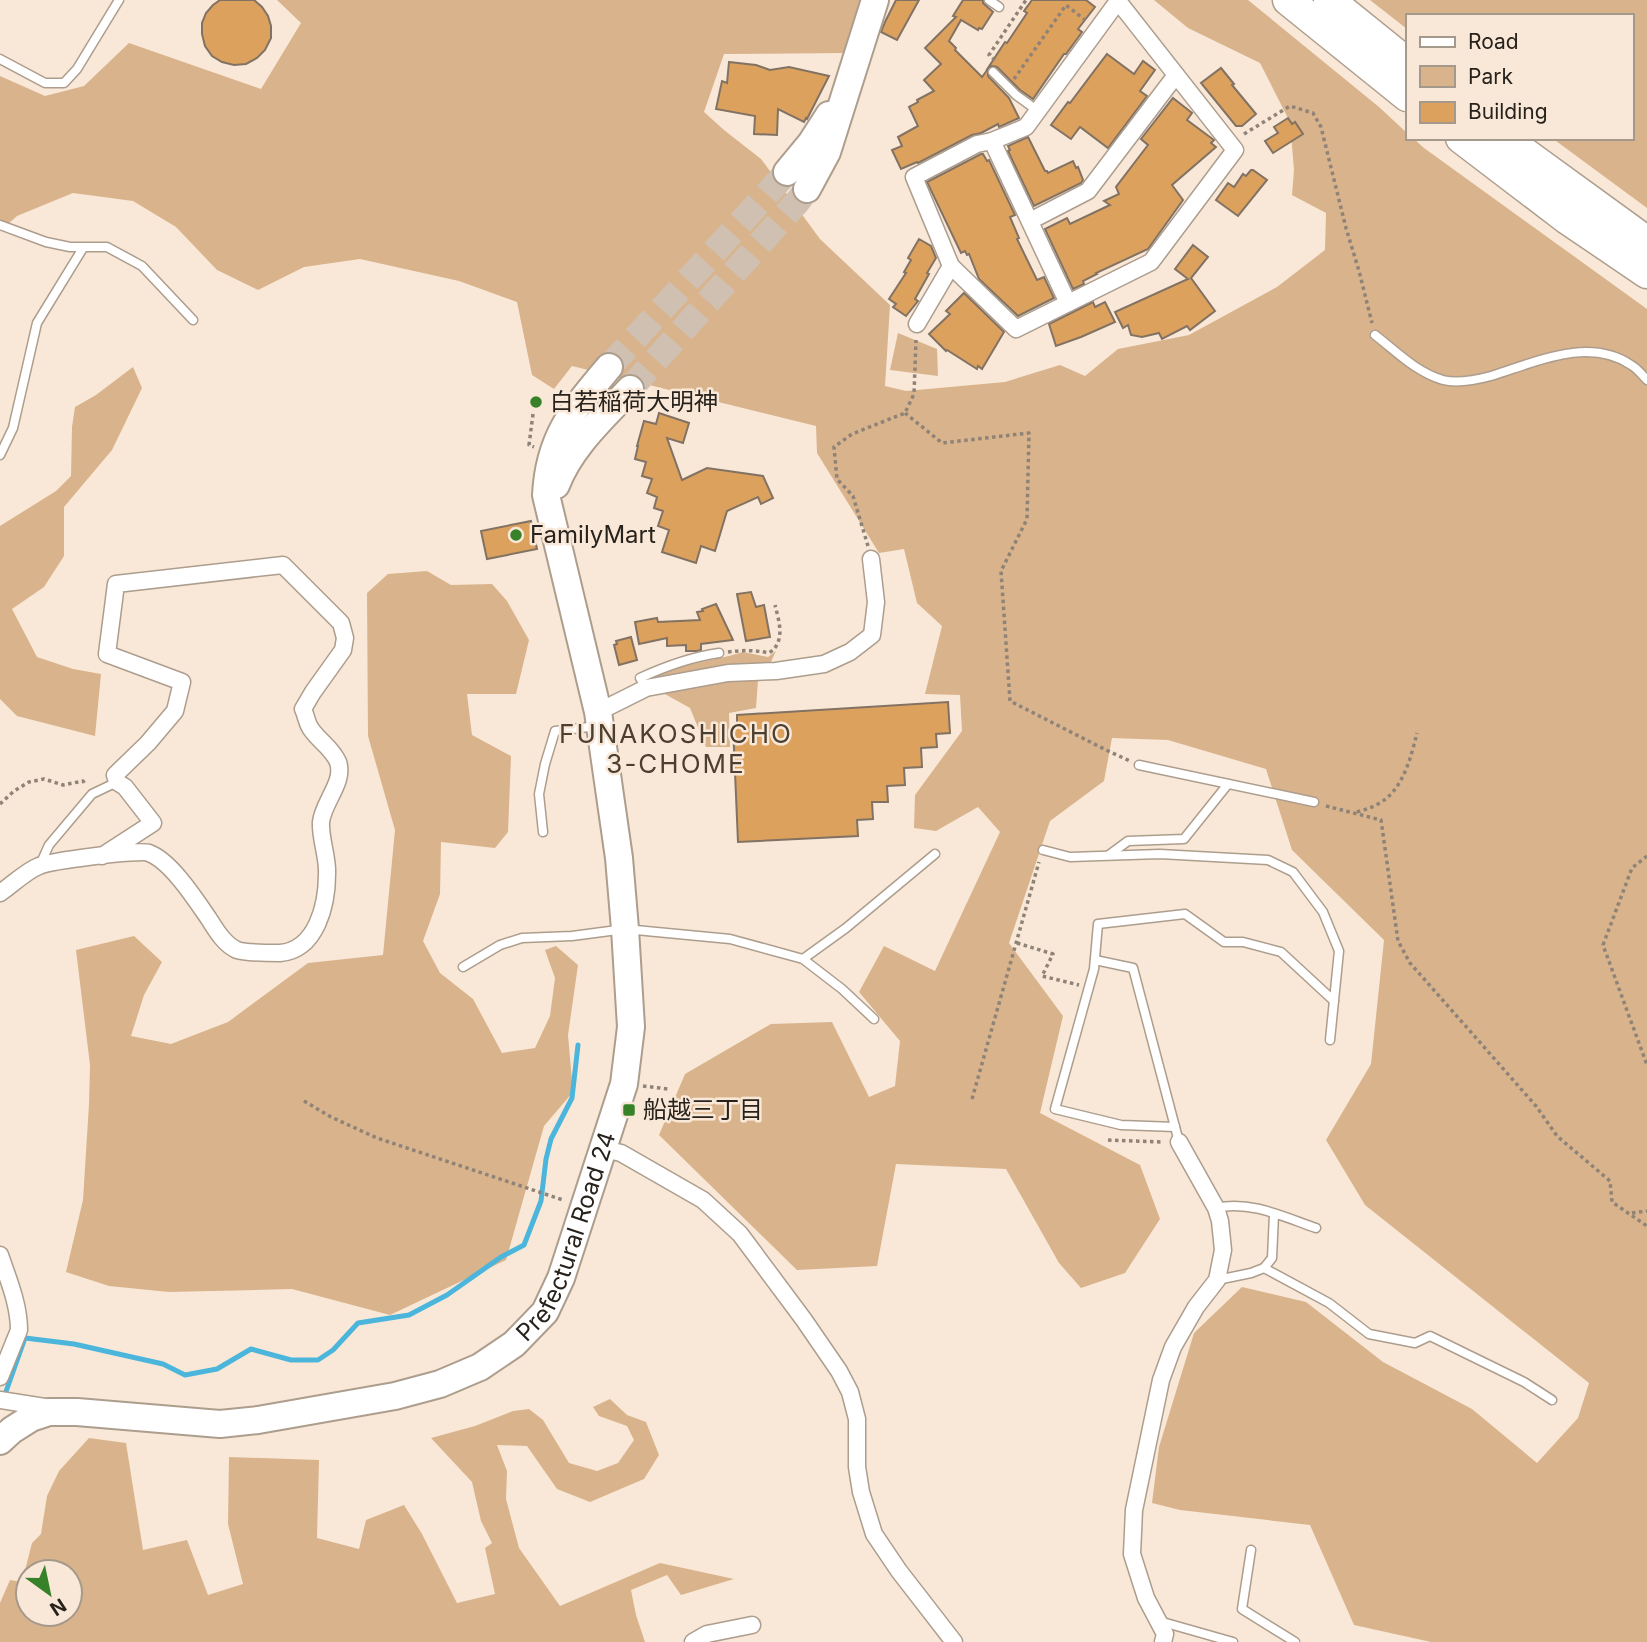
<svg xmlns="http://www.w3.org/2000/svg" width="1647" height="1642" font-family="Inter,'Noto Sans JP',sans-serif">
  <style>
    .green { fill: #d9b38c; fill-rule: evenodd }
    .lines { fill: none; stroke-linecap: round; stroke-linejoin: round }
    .stream { stroke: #4cb5db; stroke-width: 5 }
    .building { fill: #dda15e; stroke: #827263; stroke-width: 2 }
    .primary-tunnel { stroke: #cfc0b2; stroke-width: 26; stroke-dasharray: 26 13; stroke-linecap: butt }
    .lane-casing { stroke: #ad9d8d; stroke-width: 11 }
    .street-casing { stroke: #ad9d8d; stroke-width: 19 }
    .primary-casing { stroke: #ad9d8d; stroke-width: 30 }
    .highway-casing { stroke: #ad9d8d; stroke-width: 33 }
    .path { stroke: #8f8378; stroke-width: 3.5; stroke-dasharray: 3.5 3.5; stroke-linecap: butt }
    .lane { stroke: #fff; stroke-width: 8 }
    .street { stroke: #fff; stroke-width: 16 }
    .primary { stroke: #fff; stroke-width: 26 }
    .highway { stroke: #fff; stroke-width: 30 }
    .poi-dot { fill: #378129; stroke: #f9e8d7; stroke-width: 2.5 }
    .labels { text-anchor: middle; stroke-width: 5; stroke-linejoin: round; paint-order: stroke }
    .poi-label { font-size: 24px; fill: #28221c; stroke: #f9e8d7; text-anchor: start }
    .street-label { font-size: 24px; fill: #28221c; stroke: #f9e8d7 }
    .neighbourhood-label { font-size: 26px; letter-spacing: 2px; fill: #4c3f30; stroke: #f9e8d7 }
  </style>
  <rect width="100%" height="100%" fill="#f9e8d7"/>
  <g class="green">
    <path d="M 277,0 L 863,0 L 847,53 L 724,54 L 704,112 L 724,130 L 761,159 L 820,239 L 890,305 L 885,386 L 906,391 L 1005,382 L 1060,365 L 1085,376 L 1118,349 L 1189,335 L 1277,287 L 1325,250 L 1326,213 L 1292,195 L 1294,170 L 1290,122 L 1260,63 L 1188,28 L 1154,0 L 1248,0 L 1379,107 L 1407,133 L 1407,138 L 1413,138 L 1424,148 L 1647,309 L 1647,1642 L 1431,1642 L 1354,1625 L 1310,1525 L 1180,1510 L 1152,1503 L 1159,1447 L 1194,1333 L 1242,1287 L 1306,1302 L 1383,1362 L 1472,1409 L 1537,1463 L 1578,1418 L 1589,1383 L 1365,1205 L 1326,1140 L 1371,1064 L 1384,940 L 1292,850 L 1266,769 L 1168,740 L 1112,738 L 1104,781 L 1050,821 L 1009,943 L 1063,1016 L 1040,1113 L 1140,1165 L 1160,1219 L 1125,1273 L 1081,1288 L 1059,1263 L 1006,1169 L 896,1164 L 877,1266 L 797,1270 L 659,1135 L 685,1074 L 771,1024 L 832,1022 L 869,1097 L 895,1086 L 900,1041 L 859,992 L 884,946 L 935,971 L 1000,832 L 978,807 L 936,831 L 914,828 L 915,795 L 962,731 L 960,695 L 925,694 L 942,626 L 917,603 L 904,549 L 879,553 L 817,453 L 816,426 L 572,366 L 554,389 L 532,375 L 517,302 L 459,281 L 360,259 L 304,267 L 258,290 L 217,270 L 176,227 L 133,201 L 73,193 L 17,216 L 0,231 L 0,76 L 45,96 L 84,86 L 129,43 L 261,89 L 301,23 Z"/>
    <path d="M 1370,0 L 1647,0 L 1647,208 L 1552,138 L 1631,138 L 1631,16 L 1407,16 L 1407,29 Z"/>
    <path d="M 898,333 L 937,349 L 938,376 L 890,370 Z"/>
    <path d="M 133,367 L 142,388 L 112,450 L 64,507 L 64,556 L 44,587 L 12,609 L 37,657 L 73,669 L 101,674 L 95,736 L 17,716 L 0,699 L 0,526 L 56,491 L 71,476 L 72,427 L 75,407 L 96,395 Z"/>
    <path d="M 427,571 L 451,585 L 492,584 L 507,601 L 529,640 L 516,694 L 467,694 L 472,735 L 511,756 L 508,832 L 495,848 L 441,842 L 440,894 L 423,941 L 440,973 L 473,999 L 502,1053 L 535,1048 L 550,1016 L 555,978 L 545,950 L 556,946 L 578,965 L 568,1035 L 573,1092 L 544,1126 L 506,1260 L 390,1315 L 292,1289 L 169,1292 L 109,1286 L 66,1272 L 83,1200 L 89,1104 L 90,1065 L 76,950 L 134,936 L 162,962 L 144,995 L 131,1036 L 171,1044 L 228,1022 L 308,963 L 383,955 L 395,830 L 368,736 L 367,593 L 388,574 Z"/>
    <path d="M 776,651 L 770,664 L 753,664 L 700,672 L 688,671 L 645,681 L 678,667 L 729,656 L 743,652 L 768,657 Z"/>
    <path d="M 732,679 L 758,680 L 756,708 L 729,713 L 730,747 L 706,747 L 690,708 L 663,693 Z"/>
    <path d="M 610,1399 L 627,1415 L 646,1422 L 659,1455 L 644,1479 L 590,1502 L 557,1489 L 527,1446 L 497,1445 L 507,1471 L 506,1499 L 519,1548 L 560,1606 L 660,1563 L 734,1579 L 681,1595 L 667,1575 L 631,1590 L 636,1615 L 645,1642 L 0,1642 L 0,1603 L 10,1580 L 22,1582 L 32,1543 L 41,1534 L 47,1496 L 59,1471 L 89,1438 L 126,1443 L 143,1550 L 187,1540 L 208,1595 L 243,1584 L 228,1524 L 229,1457 L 319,1460 L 317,1538 L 359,1549 L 366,1520 L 404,1505 L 422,1534 L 457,1603 L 495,1594 L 485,1548 L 492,1543 L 481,1521 L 472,1482 L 431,1438 L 475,1426 L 513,1411 L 529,1409 L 543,1420 L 569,1463 L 597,1471 L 618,1463 L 634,1440 L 627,1426 L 599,1416 L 593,1407 ZM 28,1572 L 70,1572 L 70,1614 L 28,1614 Z"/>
  </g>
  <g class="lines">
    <path class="stream" d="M 3,1400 L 25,1338 L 74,1344 L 163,1364 L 185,1375 L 217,1369 L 251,1349 L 291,1360 L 318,1360 L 333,1350 L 358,1323 L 409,1315 L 447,1295 L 501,1257 L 524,1245 L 541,1201 L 546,1159 L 551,1139 L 572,1098 L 578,1045"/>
  </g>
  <g class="building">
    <path d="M 220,0 L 254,0 L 262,7 L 268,16 L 271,26 L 271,38 L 265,50 L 257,58 L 246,64 L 234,65 L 222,62 L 212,56 L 205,46 L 202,34 L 202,23 L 206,13 L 213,5 Z"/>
    <path d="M 896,0 L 919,0 L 897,40 L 881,32 L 885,22 Z"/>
    <path d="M 963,0 L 983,0 L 983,3 L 993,12 L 982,29 L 979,28 L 978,30 L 961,20 L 949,41 L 956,48 L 955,50 L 982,77 L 988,69 L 988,76 L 1009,98 L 1019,118 L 999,127 L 998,124 L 981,133 L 972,135 L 918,163 L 917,162 L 901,169 L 892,150 L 902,146 L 898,137 L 918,126 L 909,107 L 918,102 L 917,100 L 934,91 L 924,80 L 941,64 L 925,48 L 956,17 L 953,16 Z"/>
    <path d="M 1032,0 L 1086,0 L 1095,7 L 1078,29 L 1082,32 L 1077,39 L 1066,54 L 1064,54 L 1033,99 L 1020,90 L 997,67 L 992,66 L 988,68 L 1005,42 L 1007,43 L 1027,13 L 1024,11 Z"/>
    <path d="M 1107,54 L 1134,74 L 1143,61 L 1155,70 L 1140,91 L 1147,96 L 1108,148 L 1080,127 L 1071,139 L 1051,125 L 1068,102 L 1070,103 Z"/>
    <path d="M 729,62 L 756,65 L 770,70 L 789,67 L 829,76 L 807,119 L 806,118 L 804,122 L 778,109 L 777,135 L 754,134 L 755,116 L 716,109 L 722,81 L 727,83 Z"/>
    <path d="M 1221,68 L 1234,84 L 1232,85 L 1256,114 L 1242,126 L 1236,126 L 1201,83 Z"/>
    <path d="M 1173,98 L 1192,113 L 1187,120 L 1214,140 L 1211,143 L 1216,147 L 1172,185 L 1183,200 L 1148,249 L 1096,273 L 1097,274 L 1083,281 L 1084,284 L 1073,289 L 1045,229 L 1067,218 L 1070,224 L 1110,205 L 1104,201 L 1119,194 L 1116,187 L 1148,145 L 1141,139 Z"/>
    <path d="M 1288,118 L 1292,124 L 1295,122 L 1303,134 L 1273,153 L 1265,141 L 1278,133 L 1274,127 Z"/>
    <path d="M 1028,137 L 1045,171 L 1047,171 L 1048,173 L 1073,161 L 1076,168 L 1078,167 L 1083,180 L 1081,183 L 1034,206 L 1008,151 L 1010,150 L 1008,146 Z"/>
    <path d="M 981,154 L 983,154 L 987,161 L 989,160 L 1015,215 L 1010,217 L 1019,238 L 1017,239 L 1037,280 L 1044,277 L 1054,298 L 1018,316 L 979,279 L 969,254 L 967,255 L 965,251 L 961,253 L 927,182 Z"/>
    <path d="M 1251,170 L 1253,170 L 1267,180 L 1238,216 L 1216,200 L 1228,183 L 1234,187 L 1243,174 L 1246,176 Z"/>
    <path d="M 919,239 L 931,246 L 936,258 L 927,273 L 929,274 L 915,299 L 918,301 L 906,316 L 893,307 L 896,304 L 889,299 L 906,273 L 904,272 L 911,260 L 908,258 Z"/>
    <path d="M 1193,245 L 1208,257 L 1191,278 L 1215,311 L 1190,330 L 1187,326 L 1162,339 L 1159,333 L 1142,337 L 1131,335 L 1128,325 L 1123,328 L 1115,312 L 1188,279 L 1175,269 Z"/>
    <path d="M 964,293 L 1004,332 L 982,369 L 978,366 L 977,369 L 947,350 L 946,351 L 929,334 L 950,314 L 946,311 Z"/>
    <path d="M 1093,302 L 1095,307 L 1105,302 L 1115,322 L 1081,337 L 1056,346 L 1049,324 Z"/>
    <path d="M 659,413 L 689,423 L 683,443 L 667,438 L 682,480 L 707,468 L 763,476 L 773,498 L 761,504 L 758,497 L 727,511 L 715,551 L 701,546 L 696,563 L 662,552 L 669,530 L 658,526 L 663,511 L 654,508 L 657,497 L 647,493 L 652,479 L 642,476 L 646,462 L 635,459 L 638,446 L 637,446 L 644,421 L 656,424 Z"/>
    <path d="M 531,521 L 537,549 L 487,559 L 481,531 Z"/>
    <path d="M 751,592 L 756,607 L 764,605 L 770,637 L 746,641 L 737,594 Z"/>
    <path d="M 716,604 L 733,640 L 701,644 L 701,650 L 697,651 L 686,651 L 686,645 L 667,646 L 667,638 L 639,644 L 635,622 L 657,618 L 658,622 L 700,620 L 697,612 L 703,611 L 702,609 Z"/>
    <path d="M 631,637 L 637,660 L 619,665 L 614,645 L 617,644 L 616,641 Z"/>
    <path d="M 948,702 L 950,733 L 936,734 L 937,747 L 921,748 L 922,767 L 904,768 L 905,785 L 887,786 L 888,802 L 872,802 L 873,819 L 857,820 L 858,836 L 738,842 L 733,726 L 737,726 L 737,715 Z"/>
  </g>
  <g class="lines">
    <g class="primary-tunnel">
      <path d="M 609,367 L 787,172"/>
      <path d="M 630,389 L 798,201 L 807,189"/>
    </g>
    <defs>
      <g id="lane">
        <path d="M 989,0 L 999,7"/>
        <path d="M 0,59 L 45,83 L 64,83 L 77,69 L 119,0"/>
        <path d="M 993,72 L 1016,95 L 1038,111"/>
        <path d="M 0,225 L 46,242 L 70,247 L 107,247 L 142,266 L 193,320"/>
        <path d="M 1375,335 C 1397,352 1416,372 1443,380 C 1458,384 1476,380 1491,376 C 1534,363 1588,336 1631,365 C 1637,368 1642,375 1647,380"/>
        <path d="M 0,455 L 13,428 L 37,323 L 83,248"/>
        <path d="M 646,688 L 640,678 C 666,666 691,657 719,653"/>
        <path d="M 1139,765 L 1314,802"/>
        <path d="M 543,832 L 539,794 L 545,764 L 555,731 L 598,726"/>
        <path d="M 1043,850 L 1070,857 L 1160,854 L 1268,860 L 1293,872 L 1323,912 L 1339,951 L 1330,1040"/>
        <path d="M 1109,855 L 1128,841 L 1184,839 L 1228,784"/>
        <path d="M 40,865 L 49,845 L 92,794 L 117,782"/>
        <path d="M 803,959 L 846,928 L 935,854"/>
        <path d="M 1095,960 L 1133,968 L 1179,1142"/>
        <path d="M 463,967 L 500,945 L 522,938 L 572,936 L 625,929 L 730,939 L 803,959 L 842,989 L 874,1019"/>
        <path d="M 1175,1127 L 1121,1125 L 1055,1109 L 1094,969 L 1098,924 L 1185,914 L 1224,942 L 1243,942 L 1281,952 L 1334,1001"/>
        <path d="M 1216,1208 C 1250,1200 1284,1217 1316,1228"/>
        <path d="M 1264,1268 L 1272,1258 L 1274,1214"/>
        <path d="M 1217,1280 L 1251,1273 L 1264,1268 L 1329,1303 L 1369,1334 L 1415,1343 L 1430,1336 L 1524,1382 L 1552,1400"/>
        <path d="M 1251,1550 L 1242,1609 L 1295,1642"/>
        <path d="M 1159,1621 L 1233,1642"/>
      </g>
      <g id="street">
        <path d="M 1118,0 L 1118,1 L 1235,150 L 1151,262 L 1016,329 L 951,266 L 914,177 L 977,144 L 992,141 L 1026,127 L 1118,1"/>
        <path d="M 992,141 L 1068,303"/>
        <path d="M 1030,221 L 1088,191 L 1176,75"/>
        <path d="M 917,324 L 951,266"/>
        <path d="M 598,712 L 646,688 L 728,673 L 776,671 L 824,664 L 850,652 L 872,635 L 876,602 L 871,559"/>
        <path d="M 0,893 C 12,885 26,871 39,866 C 50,861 140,849 149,853 C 171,861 196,900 209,919 C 216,930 224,944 237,950 C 246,953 271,953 280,953 C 317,950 327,904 327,874 C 328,857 320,839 321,822 C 323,802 345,782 338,762 C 332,748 319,741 311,729 C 307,724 306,715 303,709 L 313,692 L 343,650 L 345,638 L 341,623 L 283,565 L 116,584 L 107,654 L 182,682 L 175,711 L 148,743 L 115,775 L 117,782 L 125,787 L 153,823 L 102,856"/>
        <path d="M 604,1149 L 621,1153 L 703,1200 L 740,1234 L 804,1320 L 839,1371 L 850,1392 L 857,1419 L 857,1467 L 861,1492 L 874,1534 L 899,1571 L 954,1642"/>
        <path d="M 0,1255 C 8,1279 19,1304 19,1330 L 0,1377"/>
        <path d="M 0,1400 L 51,1408"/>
        <path d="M 693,1642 L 707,1634 L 752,1625"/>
        <path d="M 1163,1642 L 1165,1634 L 1146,1598 L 1132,1554 L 1134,1510 L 1161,1380 L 1173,1347 L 1196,1307 L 1217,1280 L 1223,1250 L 1220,1221 L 1216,1208 L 1179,1142"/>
      </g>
      <g id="primary">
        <path d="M 787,172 L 811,143 L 829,115"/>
        <path d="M 807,189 L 827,152 L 875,0"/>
        <path d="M 556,485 C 571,446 603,418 630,389"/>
        <path id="s1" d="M 0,1441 L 12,1430 L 31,1418 L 49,1412 L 77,1412 L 220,1424 L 258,1420 L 395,1396 L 440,1384 L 480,1367 L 514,1344 L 545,1312 L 561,1278 L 624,1084 L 631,1027 L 625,929 L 619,858 L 598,712 L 546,495 C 549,437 573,410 609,367"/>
      </g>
      <g id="highway">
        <path d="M 1288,0 L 1407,96"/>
        <path d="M 1329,0 L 1407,63"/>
        <path d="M 1461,138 L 1566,218 L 1647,273"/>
        <path d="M 1504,138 L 1647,242"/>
      </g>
    </defs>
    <use href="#lane" class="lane-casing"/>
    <use href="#street" class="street-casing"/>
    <use href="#primary" class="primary-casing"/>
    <use href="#highway" class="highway-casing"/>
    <g class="path">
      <path d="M 995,60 L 989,55 L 1026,0"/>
      <path d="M 1014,79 L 1066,5 L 1085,20"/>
      <path d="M 1244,134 L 1290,106 L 1313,113 L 1321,127 L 1346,228 L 1359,271 L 1372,323"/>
      <path d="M 905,413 L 942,443 L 1029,433 L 1027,519 L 1001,571 L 1010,701 L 1106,750 L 1130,761"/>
      <path d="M 533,414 L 529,445 L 534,447"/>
      <path d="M 868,546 L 853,496 L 837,479 L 834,447 L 852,434 L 905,413 L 914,394 L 916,340"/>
      <path d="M 728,652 C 743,650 755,650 769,653 C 786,642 779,621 775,605"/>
      <path d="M 0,804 L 14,791 L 29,782 L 44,779 L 63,785 L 83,781 L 85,784"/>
      <path d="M 1326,806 L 1381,820 L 1398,941 L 1410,963 L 1536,1106 L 1557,1136 L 1610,1181 L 1612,1202 L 1647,1226"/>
      <path d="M 1357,812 C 1364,810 1371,808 1378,804 C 1403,791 1411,757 1417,733"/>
      <path d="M 1647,856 L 1632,868 L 1603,945 L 1647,1065"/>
      <path d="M 1017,943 L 1053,954 L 1042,976 L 1079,985"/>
      <path d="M 643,1086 L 668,1089"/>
      <path d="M 972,1099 L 1039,862"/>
      <path d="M 304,1101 L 331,1117 L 377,1138 L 563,1200"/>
      <path d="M 1108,1140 L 1163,1142"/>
      <path d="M 1632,1213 L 1647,1211"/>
    </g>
    <use href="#lane" class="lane"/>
    <use href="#street" class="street"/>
    <use href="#primary" class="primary"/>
    <use href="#highway" class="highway"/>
  </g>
  <g class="poi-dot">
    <circle cx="536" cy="402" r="7"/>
    <circle cx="516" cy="535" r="7"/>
    <rect x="622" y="1103" width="14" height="14" rx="3.5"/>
  </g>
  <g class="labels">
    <g class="poi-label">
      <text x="550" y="410">白若稲荷大明神</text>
      <text x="530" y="543">FamilyMart</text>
      <text x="643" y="1118">船越三丁目</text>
    </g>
    <g class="street-label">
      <text dy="8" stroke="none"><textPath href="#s1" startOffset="660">Prefectural Road 24</textPath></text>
    </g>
    <g class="neighbourhood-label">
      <text x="676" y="743">FUNAKOSHICHO<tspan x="676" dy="30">3-CHOME</tspan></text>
    </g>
  </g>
  <rect x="1406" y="14" width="228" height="126" fill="#f9e8d7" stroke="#a5998c" stroke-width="2"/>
  <rect x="1420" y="37" width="35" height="10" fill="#ffffff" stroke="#a5998c" stroke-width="2"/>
  <text x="1468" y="49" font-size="21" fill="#28221c">Road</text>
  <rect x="1420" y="66" width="35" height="21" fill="#d9b38c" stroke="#a5998c" stroke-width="2"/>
  <text x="1468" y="84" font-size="21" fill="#28221c">Park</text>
  <rect x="1420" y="102" width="35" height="21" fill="#dda15e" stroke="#a5998c" stroke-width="2"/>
  <text x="1468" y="119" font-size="21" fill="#28221c">Building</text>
  <g transform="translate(49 1593) rotate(147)"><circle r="33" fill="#f9e8d7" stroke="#a5998c" stroke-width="2"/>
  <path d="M0-5L12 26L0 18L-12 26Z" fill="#378129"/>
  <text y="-10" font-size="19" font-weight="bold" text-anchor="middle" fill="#28221c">N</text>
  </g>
</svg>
